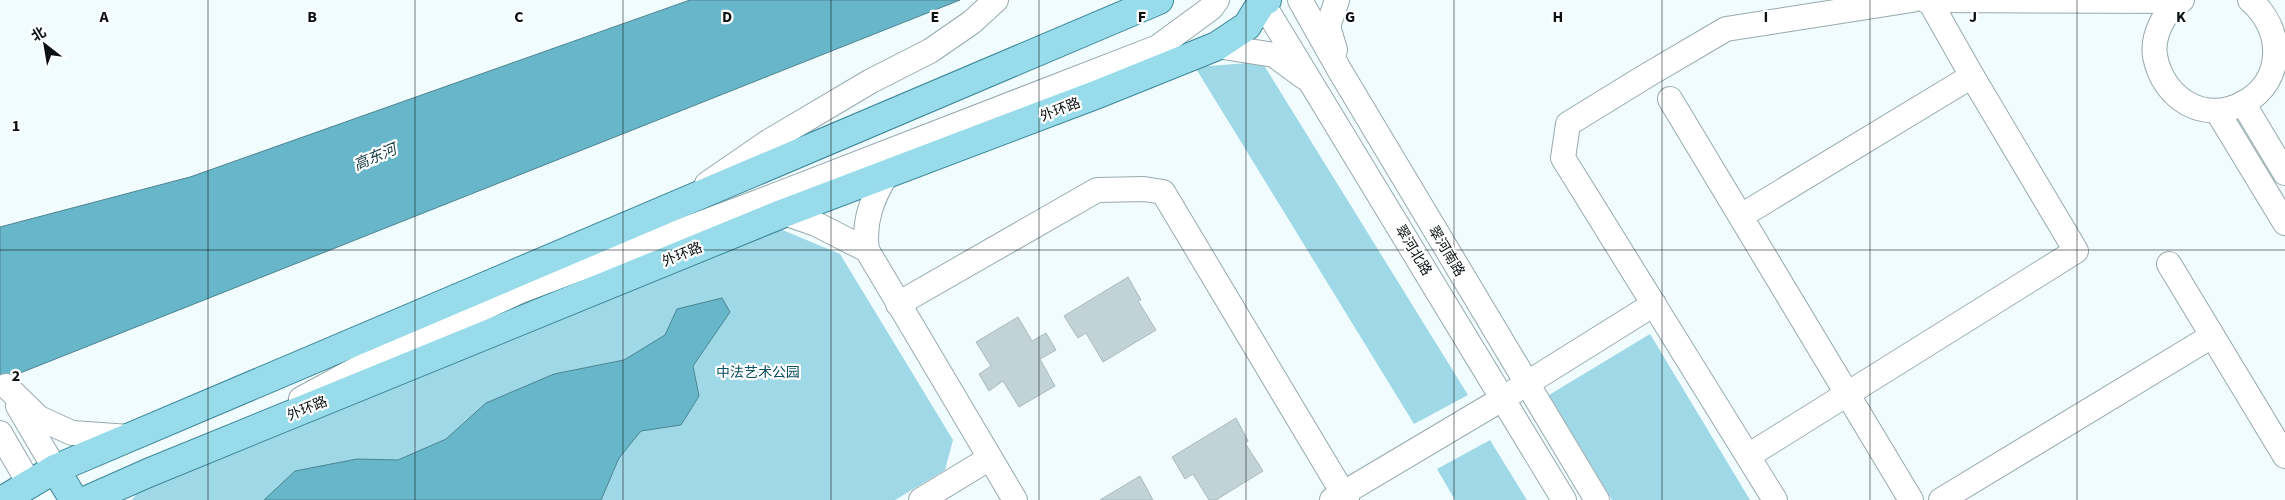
<svg xmlns="http://www.w3.org/2000/svg" width="2285" height="500" font-family="'Source Sans 3','Noto Sans SC',sans-serif">
  <style>
    .green { fill: #9fd9e7 }
    .water { fill: #68b6c9; stroke: #4c8492 }
    .building { fill: #c1d3d7; stroke: #a9bbc0 }
    .lines { fill: none; stroke-linecap: round; stroke-linejoin: round }
    .minor-casing { stroke: #97a9ad; stroke-width: 26 }
    .major-casing { stroke: #3a8697; stroke-width: 30 }
    .minor { stroke: #fff; stroke-width: 24 }
    .major { stroke: #98dceb; stroke-width: 28 }
    .grid { fill: none; stroke: #0b1113; stroke-width: 1; stroke-opacity: 0.55 }
    .labels { text-anchor: middle; stroke-width: 4.5; stroke-linejoin: round; paint-order: stroke }
    .street-label { font-size: 14px; fill: #0b1113; stroke: #fff }
    .park-label { font-size: 14px; fill: #0b515f; stroke: #fff }
    .water-label { font-size: 15px; font-style: italic; fill: #173d45; stroke: #fff }
    .grid-label { font-size: 16px; text-anchor: middle; font-weight: bold; fill: #0b1113; stroke: #fff; stroke-width: 4.5; stroke-linejoin: round; paint-order: stroke }
  </style>
  <rect width="100%" height="100%" fill="#f1fcff"/>
  <g class="green">
    <path d="M 1262,62 L 1468,395 L 1414,424 L 1195,67 Z"/>
    <path d="M 773,226 L 840,254 L 953,440 L 945,470 L 895,500 L 132,500 L 137,493 Z"/>
    <path d="M 1650,334 L 1750,500 L 1612,500 L 1549,395 Z"/>
    <path d="M 1490,440 L 1527,500 L 1455,500 L 1437,469 Z"/>
  </g>
  <g class="water">
    <path d="M 690,0 L 960,0 L 0,381 L 0,227 L 190,177 Z"/>
    <path d="M 722,298 L 730,312 L 693,366 L 699,396 L 681,425 L 641,431 L 619,458 L 601,500 L 264,500 L 295,471 L 357,459 L 398,460 L 446,439 L 486,403 L 554,374 L 624,360 L 665,335 L 677,309 Z"/>
  </g>
  <g class="building">
    <path d="M 1128,277 L 1141,300 L 1138,301 L 1156,330 L 1103,362 L 1086,333 L 1078,338 L 1064,316 Z"/>
    <path d="M 1018,317 L 1032,341 L 1046,333 L 1056,350 L 1040,359 L 1055,386 L 1019,407 L 1003,381 L 989,391 L 979,374 L 991,366 L 976,342 Z"/>
    <path d="M 1236,418 L 1248,441 L 1245,443 L 1263,471 L 1216,500 L 1209,500 L 1193,474 L 1185,479 L 1172,457 Z"/>
    <path d="M 1140,476 L 1153,500 L 1100,500 Z"/>
  </g>
  <g class="lines">
    <defs>
      <g id="minor">
        <path d="M 1300,0 L 1340,71 L 1597,500"/>
        <path d="M 1925,0 L 2179,1"/>
        <path d="M 1929,0 L 1972,76"/>
        <path d="M 2182,0 C 2164,11 2152,36 2155,56 C 2163,99 2204,124 2244,103 C 2285,80 2284,29 2250,0"/>
        <path d="M 1262,2 L 1564,500"/>
        <path d="M 1217,46 L 1274,55 L 1304,77"/>
        <path d="M 1335,50 L 1328,26 L 1337,0"/>
        <path d="M 1670,99 L 1911,500"/>
        <path d="M 2243,103 L 2285,173"/>
        <path d="M 2217,111 L 2285,223"/>
        <path d="M 707,184 L 768,142 L 871,81 L 930,51 L 972,22 L 996,0"/>
        <path d="M 784,213 L 816,224 L 867,250 L 1015,500"/>
        <path d="M 1741,216 L 1972,76 L 2076,251 L 1748,456"/>
        <path d="M 867,250 C 863,222 872,198 887,174"/>
        <path d="M 2169,264 L 2285,456"/>
        <path d="M 898,304 L 1097,190 L 1144,189 L 1163,192 L 1347,500"/>
        <path d="M 6,386 L 39,418 L 72,433 L 130,437"/>
        <path d="M 301,399 L 364,365 L 520,291 L 758,202 L 1158,47 L 1211,8 L 1217,0"/>
        <path d="M 18,406 L 55,469"/>
        <path d="M 0,433 L 29,483"/>
        <path d="M 921,500 L 990,458"/>
        <path d="M 1332,500 L 1502,399 L 1654,304"/>
        <path d="M 1775,500 L 1563,158 L 1568,124 L 1646,76 L 1726,29 L 1912,0"/>
        <path d="M 1941,500 L 2212,336"/>
      </g>
      <g id="major">
        <path d="M 55,469 L 74,500"/>
        <path d="M 3,500 L 55,469 L 1159,0"/>
        <path d="M 87,500 L 148,473 L 784,213 L 1098,94 L 1217,46 L 1247,26 L 1262,2 L 1267,0"/>
      </g>
    </defs>
    <use href="#minor" class="minor-casing"/>
    <use href="#major" class="major-casing"/>
    <use href="#minor" class="minor"/>
    <use href="#major" class="major"/>
  </g>
  <path class="grid" d="M 208,0 L 208,500M 415,0 L 415,500M 623,0 L 623,500M 831,0 L 831,500M 1039,0 L 1039,500M 1246,0 L 1246,500M 1454,0 L 1454,500M 1662,0 L 1662,500M 1870,0 L 1870,500M 2077,0 L 2077,500M 0,250 L 2285,250"/>
  <g class="labels">
    <g class="street-label">
      <text transform="translate(1060 109) rotate(-21)" y="5">外环路</text>
      <text transform="translate(1414 250) rotate(59)" y="5">翠河北路</text>
      <text transform="translate(1447 251) rotate(59)" y="5">翠河南路</text>
      <text transform="translate(682 254) rotate(-22)" y="5">外环路</text>
      <text transform="translate(307 408) rotate(-22)" y="5">外环路</text>
    </g>
    <g class="park-label">
      <text x="758" y="377">中法艺术公园</text>
    </g>
    <g class="water-label">
      <text transform="translate(375 157) rotate(-23)" y="5">高东河</text>
    </g>
  </g>
  <g class="grid-label">
    <text x="104" y="22">A</text>
    <text x="312" y="22">B</text>
    <text x="519" y="22">C</text>
    <text x="727" y="22">D</text>
    <text x="935" y="22">E</text>
    <text x="1142" y="22">F</text>
    <text x="1350" y="22">G</text>
    <text x="1558" y="22">H</text>
    <text x="1766" y="22">I</text>
    <text x="1973" y="22">J</text>
    <text x="2181" y="22">K</text>
    <text x="16" y="131">1</text>
    <text x="16" y="381">2</text>
  </g>
  <g transform="translate(45 45) rotate(329)" stroke="#ffffff" stroke-width="4" paint-order="stroke">
  <path d="M0-4L9 19L0 12L-9 19Z" fill="#0b1113"/>
  <text y="-8" font-size="14" font-weight="bold" text-anchor="middle" fill="#0b1113">北</text>
  </g>
</svg>
